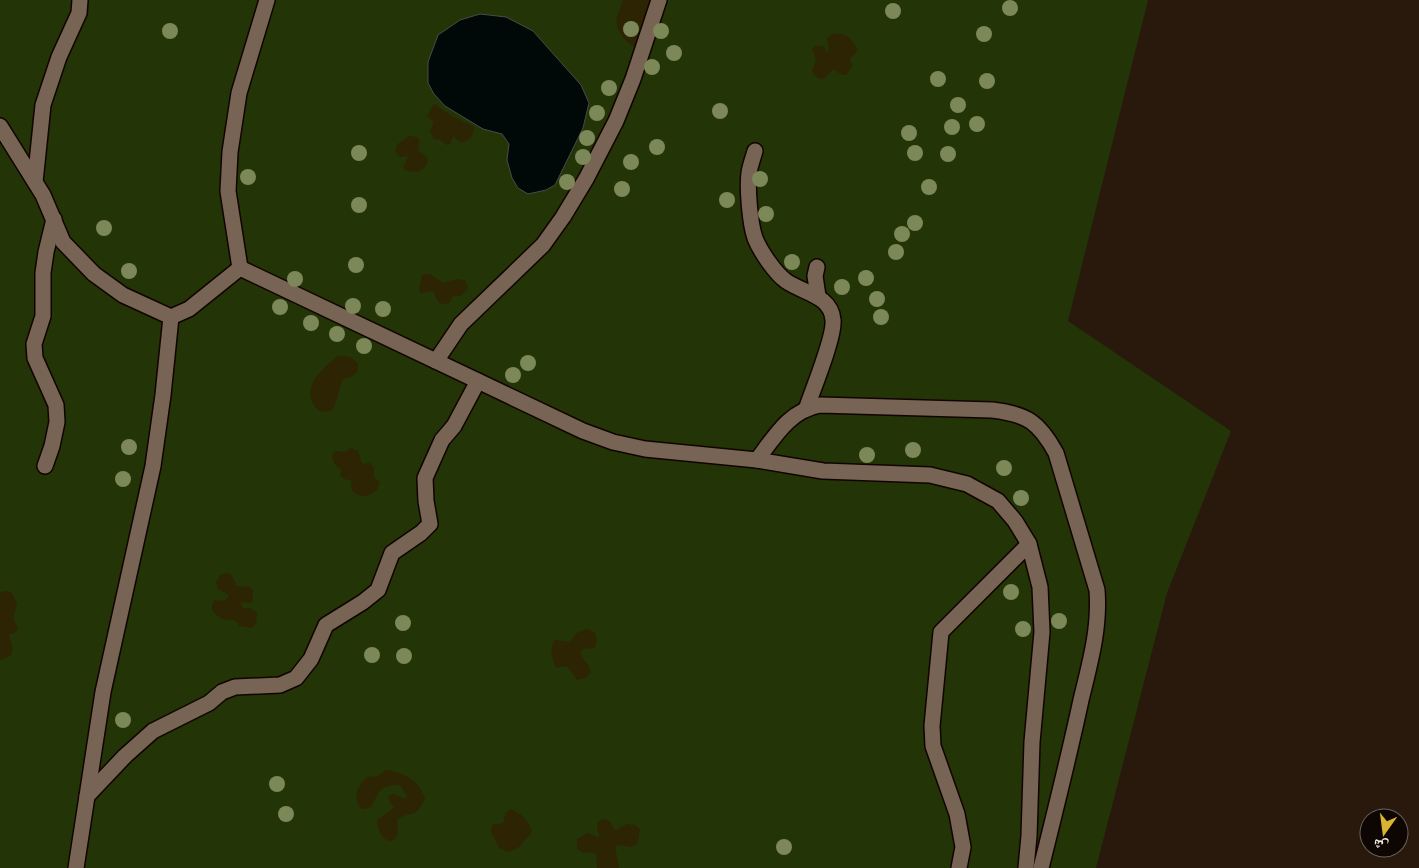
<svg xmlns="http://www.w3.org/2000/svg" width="1419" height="868" font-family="'Varela Round','Noto Naskh Arabic',sans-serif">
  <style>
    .green { fill: #233407 }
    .sand { fill: #2c2403 }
    .water { fill: #000808; stroke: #4a4c4a }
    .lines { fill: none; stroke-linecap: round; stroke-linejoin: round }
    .minor-casing { stroke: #110400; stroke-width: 18 }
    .minor { stroke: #786454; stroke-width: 15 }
    .tree { fill: #7c8857 }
  </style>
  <rect width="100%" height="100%" fill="#29190c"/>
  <path class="green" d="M 0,0 L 1148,0 L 1068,321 L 1231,431 L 1167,593 L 1096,868 L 0,868 Z"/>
  <g class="sand">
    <path d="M 623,0 L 654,0 L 638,49 C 627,43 614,31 617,16 C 619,11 622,5 623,0 Z"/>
    <path d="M 833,34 C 846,33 850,37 857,48 L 856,53 L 850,59 L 852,66 L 846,75 L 842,75 L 833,69 L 826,77 L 821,79 L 816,77 L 812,71 L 816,59 L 812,49 L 815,46 L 823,46 L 825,48 L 825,52 L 829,51 L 827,38 Z"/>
    <path d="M 434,104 L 453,117 L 473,126 L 474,130 L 471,138 L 461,143 L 453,136 L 450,144 L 447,145 L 439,139 L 434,140 L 430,131 L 434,122 L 427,116 Z"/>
    <path d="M 409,136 C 422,137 420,141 418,151 L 428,158 C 428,171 412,176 403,168 L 408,157 L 406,156 L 400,157 L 395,151 L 398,144 Z"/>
    <path d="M 424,274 L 430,274 L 443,283 L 457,279 L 465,280 L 468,288 C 464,294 460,298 453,296 L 449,303 L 441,304 L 436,299 L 434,291 L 421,293 L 419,290 L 422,275 Z"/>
    <path d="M 338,356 L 350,357 L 358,363 L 358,371 L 351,377 L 343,379 C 337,390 339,402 331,411 C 323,412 318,412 314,405 C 302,385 324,367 338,356 Z"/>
    <path d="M 350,448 L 358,451 L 362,464 L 370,463 L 374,467 L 374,477 L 380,482 C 377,495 363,501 352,491 L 351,486 L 352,481 L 342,478 L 340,474 L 341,469 C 334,465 331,461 333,452 L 337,451 L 345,452 Z"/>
    <path d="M 226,573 L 231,574 L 237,586 L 250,587 L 253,591 L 253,601 L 250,603 L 240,602 L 243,608 L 250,608 L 257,613 L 256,623 L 252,628 L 240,626 L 234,620 C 224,620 219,619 212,610 L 212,604 L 215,600 L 225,601 L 229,595 L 218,589 L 216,583 L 220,575 Z"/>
    <path d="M 8,591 L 12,593 L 17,604 L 13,619 L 18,627 L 16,632 L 9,635 L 13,649 L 10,656 L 0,660 L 0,592 Z"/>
    <path d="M 587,629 C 596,632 598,637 596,646 L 593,648 L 583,649 L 581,653 C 582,661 590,664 591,672 L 586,678 L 577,680 L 567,666 L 557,668 C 551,660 549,647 555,640 L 570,642 L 577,633 Z"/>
    <path d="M 386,770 C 405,773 418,780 425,798 C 415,821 413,809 398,819 C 396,828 401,832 394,840 L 388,841 C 381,836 377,829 377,820 L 394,808 L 388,798 L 390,795 L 393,794 L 406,799 L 407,796 L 400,785 C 377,785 381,791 370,808 L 362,809 C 352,798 357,787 367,777 L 378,776 Z"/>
    <path d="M 511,809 C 524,816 527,818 532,832 L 518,848 L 509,852 L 499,848 L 491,832 L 492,825 L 503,823 L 506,813 Z"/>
    <path d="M 602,819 L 610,821 L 614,829 L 618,829 L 627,824 L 635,825 L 640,829 L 638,843 L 632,847 L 618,845 L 615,847 L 619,868 L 597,868 L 596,853 L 588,852 L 583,853 L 577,849 L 577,839 L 587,833 L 597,837 L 600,835 L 597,829 L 597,823 Z"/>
  </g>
  <path class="water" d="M 480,14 L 506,17 L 533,31 L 581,85 L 589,103 L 583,128 L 555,185 L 546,190 L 528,194 L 518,188 L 512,178 L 507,160 L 509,144 L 502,134 L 483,129 L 445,106 L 434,94 L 428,83 L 428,62 L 438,35 L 460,20 Z"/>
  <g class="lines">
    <defs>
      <g id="minor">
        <path d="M 0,126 L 43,195 L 63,242 L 94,274 L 123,295 L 171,317 L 189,309 L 240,268 L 583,431 L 613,442 L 645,449 L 757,460 L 823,471 L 930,475 L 967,484 L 998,501 L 1015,521 L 1029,544 L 1040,587 L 1042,632 L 1032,742 L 1029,836 L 1026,868"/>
        <path d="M 755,151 C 753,158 750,166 749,173 C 747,188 750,224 755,238 C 760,251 775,273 786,281 C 803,293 831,295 833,320 C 835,336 813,389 807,407"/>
        <path d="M 35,182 L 43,105 L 59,57 L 79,13 L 80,0"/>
        <path d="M 817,267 L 815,276 L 818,296"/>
        <path d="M 240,268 L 228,191 L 230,152 L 239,93 L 267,0"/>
        <path d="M 436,361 L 461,324 L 543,245 L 563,217 L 586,179 L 616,121 L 633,79 L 659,0"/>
        <path d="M 757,460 C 775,436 789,411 820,405 L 992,410 C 1027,414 1039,422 1056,453 L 1097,590 C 1100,628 1090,663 1081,700 C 1069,756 1055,812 1041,868"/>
        <path d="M 45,466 L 52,446 L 57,422 L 56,405 L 35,358 L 34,344 L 43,316 L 43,273 L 46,252 L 54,219"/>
        <path d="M 87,796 L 125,756 L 153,731 L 209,703 L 222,692 L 235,687 L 280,685 L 296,678 L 311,659 L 326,625 L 363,602 L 378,590 L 392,553 L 421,533 L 430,524 L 426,501 L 425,478 L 442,440 L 454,426 L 478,381"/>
        <path d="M 76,868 L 103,692 L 153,466 L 163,395 L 171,317"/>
        <path d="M 959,868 L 963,847 L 957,814 L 933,746 L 932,726 L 941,632 L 1029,544"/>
      </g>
    </defs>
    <use href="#minor" class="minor-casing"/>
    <use href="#minor" class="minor"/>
  </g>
  <g class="tree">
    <circle cx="1010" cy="8" r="8"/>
    <circle cx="893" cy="11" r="8"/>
    <circle cx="631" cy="29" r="8"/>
    <circle cx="170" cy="31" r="8"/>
    <circle cx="661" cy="31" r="8"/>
    <circle cx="984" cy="34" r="8"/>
    <circle cx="674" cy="53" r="8"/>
    <circle cx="652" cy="67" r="8"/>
    <circle cx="938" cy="79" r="8"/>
    <circle cx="987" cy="81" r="8"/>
    <circle cx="609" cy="88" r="8"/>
    <circle cx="958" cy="105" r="8"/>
    <circle cx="720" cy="111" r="8"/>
    <circle cx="597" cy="113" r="8"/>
    <circle cx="977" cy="124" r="8"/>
    <circle cx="952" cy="127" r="8"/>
    <circle cx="909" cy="133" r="8"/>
    <circle cx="587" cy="138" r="8"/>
    <circle cx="657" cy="147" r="8"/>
    <circle cx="359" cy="153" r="8"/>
    <circle cx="915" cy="153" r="8"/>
    <circle cx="948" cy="154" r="8"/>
    <circle cx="583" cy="157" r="8"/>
    <circle cx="631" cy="162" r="8"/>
    <circle cx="248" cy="177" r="8"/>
    <circle cx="760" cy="179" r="8"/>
    <circle cx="567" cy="182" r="8"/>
    <circle cx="929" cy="187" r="8"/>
    <circle cx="622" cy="189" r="8"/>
    <circle cx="727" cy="200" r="8"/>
    <circle cx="359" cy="205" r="8"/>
    <circle cx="766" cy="214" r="8"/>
    <circle cx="915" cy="223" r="8"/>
    <circle cx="104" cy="228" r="8"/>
    <circle cx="902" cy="234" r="8"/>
    <circle cx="896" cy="252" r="8"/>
    <circle cx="792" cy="262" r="8"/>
    <circle cx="356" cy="265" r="8"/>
    <circle cx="129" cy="271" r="8"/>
    <circle cx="866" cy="278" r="8"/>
    <circle cx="295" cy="279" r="8"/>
    <circle cx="842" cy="287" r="8"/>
    <circle cx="877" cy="299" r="8"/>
    <circle cx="353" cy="306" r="8"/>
    <circle cx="280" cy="307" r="8"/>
    <circle cx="383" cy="309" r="8"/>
    <circle cx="881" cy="317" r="8"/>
    <circle cx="311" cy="323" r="8"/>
    <circle cx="337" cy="334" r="8"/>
    <circle cx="364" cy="346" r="8"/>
    <circle cx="528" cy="363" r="8"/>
    <circle cx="513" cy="375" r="8"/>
    <circle cx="129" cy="447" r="8"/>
    <circle cx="913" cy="450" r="8"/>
    <circle cx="867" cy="455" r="8"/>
    <circle cx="1004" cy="468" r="8"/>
    <circle cx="123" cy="479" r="8"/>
    <circle cx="1021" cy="498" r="8"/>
    <circle cx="1011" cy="592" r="8"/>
    <circle cx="1059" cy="621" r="8"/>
    <circle cx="403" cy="623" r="8"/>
    <circle cx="1023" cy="629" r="8"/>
    <circle cx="372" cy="655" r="8"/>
    <circle cx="404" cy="656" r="8"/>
    <circle cx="123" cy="720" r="8"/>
    <circle cx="277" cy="784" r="8"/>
    <circle cx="286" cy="814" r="8"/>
    <circle cx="784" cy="847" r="8"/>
  </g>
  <g transform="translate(1384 833) rotate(194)"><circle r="24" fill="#0d0603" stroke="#6b625d"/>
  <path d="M0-4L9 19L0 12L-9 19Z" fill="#dab333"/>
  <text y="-8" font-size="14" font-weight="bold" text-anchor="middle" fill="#f8ece3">ش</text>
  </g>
</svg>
